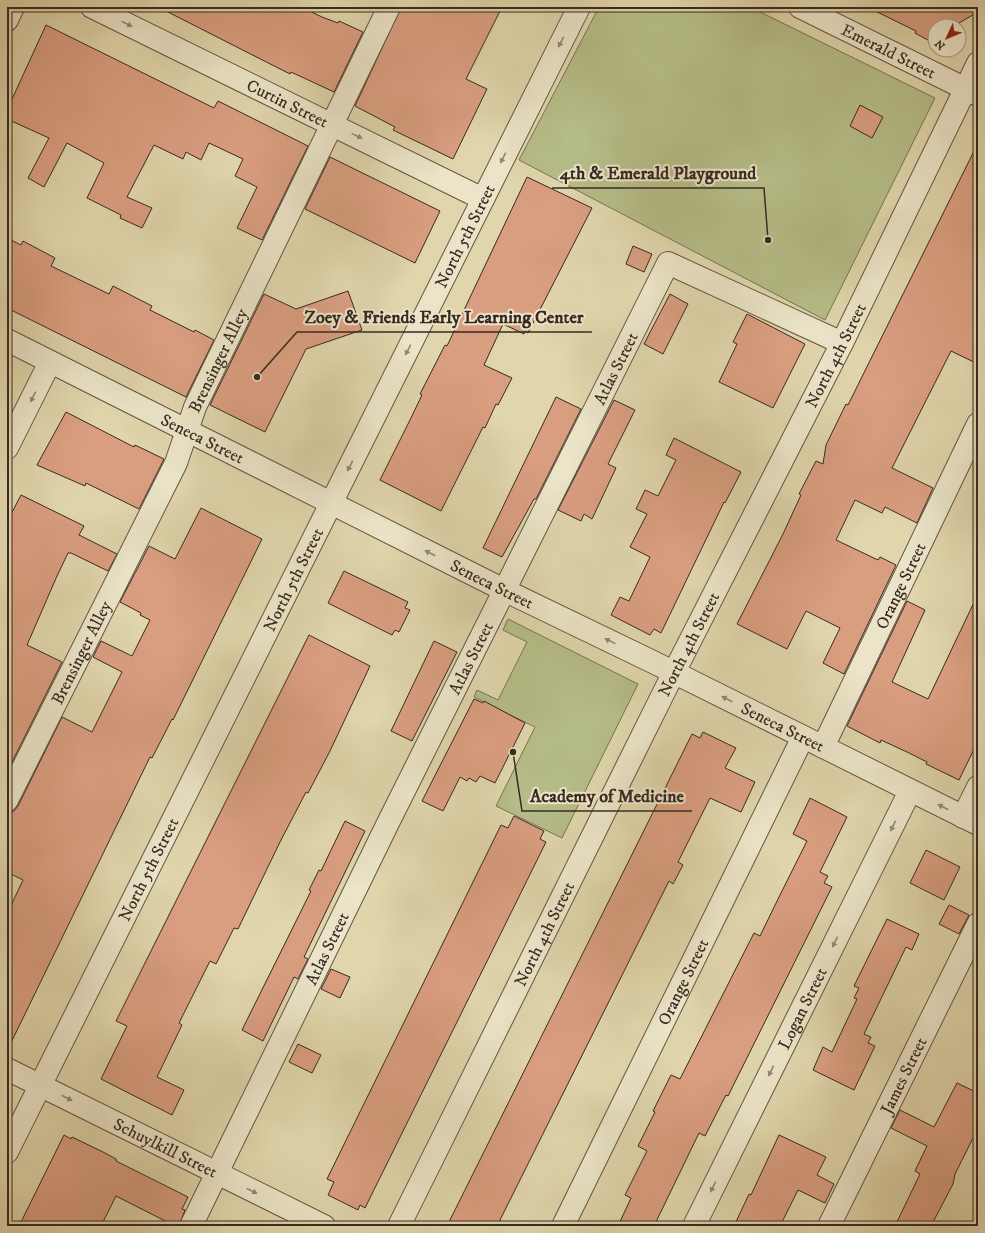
<svg xmlns="http://www.w3.org/2000/svg" width="985" height="1233" font-family="'IM FELL DW Pica',serif">
  <style>
    .green { fill: #b5bc87; stroke: #767354 }
    .building { fill: #d99e80; stroke: #382a22 }
    .lines { fill: none; stroke-linecap: round; stroke-linejoin: round }
    .minor-casing { stroke: #625544; stroke-width: 24 }
    .minor { stroke: #ebe4c8; stroke-width: 22 }
    .oneway { fill: #928775 }
    .labels { text-anchor: middle; stroke-width: 4; stroke-linejoin: round; paint-order: stroke }
    .street-label { font-size: 17px; fill: #382a22; stroke: #ebe4c8 }
    .leader { fill: none; stroke: #382a22; stroke-width: 1.5 }
    .callout-dot { fill: #382a22; stroke: #ebe4c8; stroke-width: 1.5 }
    .callout-label { font-size: 18px; text-anchor: middle; font-weight: bold; fill: #382a22; stroke: #ebe4c8; stroke-width: 4; stroke-linejoin: round; paint-order: stroke }
  </style>
  <rect width="100%" height="100%" fill="#e0d5ab"/>
  <filter id="stains"><feTurbulence type="fractalNoise" baseFrequency=".005" numOctaves="4"/><feColorMatrix values="0 0 0 0 .2 0 0 0 0 .09 0 0 0 0 .02 0 0 0 .5 -.17"/></filter>
  <radialGradient id="worn" r=".72"><stop offset=".6" stop-color="#630" stop-opacity="0"/><stop offset="1" stop-color="#630" stop-opacity=".3"/></radialGradient>
  <g class="green">
    <path d="M 599,7 L 750,7 L 935,98 L 825,320 L 519,160 Z"/>
    <path d="M 508,619 L 638,684 L 562,838 L 496,806 L 535,727 L 474,697 L 477,690 L 498,700 L 527,642 L 503,630 Z"/>
  </g>
  <g class="building">
    <path d="M 158,7 L 301,7 L 322,17 L 338,23 L 339,21 L 363,32 L 334,92 L 291,72 L 290,74 Z"/>
    <path d="M 401,7 L 502,7 L 466,79 L 487,89 L 453,159 L 393,130 L 395,127 L 355,106 Z"/>
    <path d="M 867,7 L 978,7 L 978,12 L 959,23 L 957,26 L 935,26 L 935,44 L 915,33 L 916,31 Z"/>
    <path d="M 46,25 L 214,108 L 218,101 L 308,146 L 262,240 L 237,228 L 257,187 L 235,176 L 243,159 L 209,143 L 201,160 L 186,152 L 183,159 L 154,145 L 127,197 L 152,208 L 142,228 L 120,218 L 121,215 L 87,198 L 104,163 L 67,143 L 44,187 L 28,178 L 49,138 L 7,119 L 7,110 Z"/>
    <path d="M 860,105 L 883,117 L 872,138 L 850,126 Z"/>
    <path d="M 978,143 L 978,364 L 951,351 L 892,468 L 933,488 L 917,523 L 885,507 L 882,513 L 855,500 L 836,540 L 878,560 L 880,557 L 896,565 L 844,674 L 823,663 L 840,628 L 806,611 L 787,649 L 737,624 L 783,534 L 801,495 L 799,494 L 816,461 L 823,464 L 826,445 L 846,404 L 848,405 Z"/>
    <path d="M 330,157 L 440,211 L 415,263 L 305,209 Z"/>
    <path d="M 527,177 L 592,208 L 528,333 L 525,331 L 524,334 L 503,324 L 484,365 L 512,378 L 498,405 L 496,404 L 485,428 L 483,427 L 441,511 L 380,480 L 409,422 L 422,395 L 420,394 L 445,345 L 447,346 Z"/>
    <path d="M 7,238 L 21,245 L 23,241 L 55,258 L 51,266 L 109,294 L 113,286 L 152,306 L 150,310 L 194,332 L 195,330 L 214,340 L 186,397 L 7,308 Z"/>
    <path d="M 633,246 L 652,254 L 644,272 L 626,264 Z"/>
    <path d="M 348,291 L 362,330 L 306,349 L 265,432 L 210,405 L 264,294 L 296,309 Z"/>
    <path d="M 670,294 L 688,304 L 663,354 L 644,344 Z"/>
    <path d="M 747,314 L 805,344 L 773,408 L 719,382 L 737,344 L 733,342 Z"/>
    <path d="M 556,397 L 581,409 L 536,499 L 534,499 L 502,557 L 483,548 Z"/>
    <path d="M 614,400 L 635,410 L 608,464 L 616,468 L 592,519 L 584,514 L 581,521 L 558,510 Z"/>
    <path d="M 66,412 L 134,447 L 135,445 L 164,459 L 139,509 L 86,483 L 85,486 L 37,465 Z"/>
    <path d="M 674,438 L 741,472 L 725,503 L 724,502 L 661,633 L 654,629 L 650,635 L 611,615 L 620,597 L 629,601 L 650,557 L 630,547 L 647,514 L 636,509 L 645,490 L 658,496 L 676,460 L 666,455 Z"/>
    <path d="M 21,495 L 84,526 L 79,535 L 117,554 L 108,571 L 71,553 L 68,553 L 57,576 L 27,645 L 62,662 L 7,772 L 7,522 Z"/>
    <path d="M 201,508 L 262,539 L 173,720 L 172,719 L 152,758 L 150,757 L 7,1051 L 7,914 L 23,880 L 7,872 L 7,812 L 14,811 L 18,806 L 62,717 L 92,732 L 122,672 L 93,657 L 101,641 L 132,656 L 150,620 L 140,615 L 141,613 L 120,602 L 149,546 L 175,559 Z"/>
    <path d="M 344,571 L 408,602 L 405,608 L 410,610 L 399,632 L 395,630 L 392,635 L 328,603 Z"/>
    <path d="M 978,594 L 978,741 L 959,780 L 926,764 L 927,762 L 907,752 L 881,740 L 880,743 L 847,726 L 907,601 L 925,610 L 892,682 L 928,699 Z"/>
    <path d="M 309,635 L 370,666 L 330,751 L 308,793 L 306,792 L 280,842 L 238,929 L 234,928 L 216,964 L 210,961 L 179,1023 L 182,1025 L 157,1077 L 184,1090 L 172,1115 L 101,1079 L 127,1026 L 116,1021 Z"/>
    <path d="M 434,641 L 457,652 L 412,741 L 391,731 Z"/>
    <path d="M 474,699 L 483,703 L 484,701 L 525,723 L 495,783 L 480,776 L 476,782 L 469,778 L 467,781 L 460,777 L 443,811 L 422,801 Z"/>
    <path d="M 703,732 L 736,748 L 725,768 L 755,782 L 741,812 L 710,798 L 678,862 L 683,865 L 673,884 L 669,881 L 497,1226 L 447,1226 L 692,734 L 700,738 Z"/>
    <path d="M 810,798 L 847,817 L 820,872 L 828,876 L 824,883 L 832,887 L 728,1096 L 726,1095 L 705,1136 L 699,1133 L 654,1226 L 618,1226 L 631,1198 L 625,1195 L 647,1151 L 638,1146 L 655,1112 L 653,1111 L 671,1075 L 680,1079 L 754,933 L 760,936 L 779,897 L 807,841 L 793,834 Z"/>
    <path d="M 514,816 L 544,831 L 540,839 L 546,842 L 365,1208 L 360,1205 L 358,1210 L 328,1195 L 334,1182 L 327,1179 L 501,825 L 508,828 Z"/>
    <path d="M 345,821 L 365,831 L 304,957 L 308,959 L 298,979 L 294,977 L 263,1041 L 242,1030 L 311,891 L 309,890 L 319,870 L 321,871 Z"/>
    <path d="M 926,850 L 960,867 L 944,900 L 910,883 Z"/>
    <path d="M 949,905 L 969,915 L 959,934 L 939,924 Z"/>
    <path d="M 887,919 L 919,934 L 912,950 L 906,947 L 864,1034 L 871,1037 L 868,1043 L 875,1046 L 854,1090 L 813,1070 L 823,1047 L 832,1052 L 857,999 L 854,998 L 859,988 L 854,986 Z"/>
    <path d="M 331,969 L 350,977 L 340,998 L 321,989 Z"/>
    <path d="M 298,1044 L 321,1055 L 312,1073 L 289,1062 Z"/>
    <path d="M 957,1083 L 978,1093 L 978,1128 L 955,1174 L 953,1184 L 931,1226 L 895,1226 L 920,1174 L 915,1171 L 927,1146 L 891,1128 L 900,1110 L 934,1127 Z"/>
    <path d="M 64,1135 L 71,1139 L 72,1137 L 105,1153 L 116,1159 L 116,1161 L 188,1197 L 182,1209 L 185,1210 L 179,1226 L 175,1226 L 116,1196 L 101,1226 L 19,1226 Z"/>
    <path d="M 779,1135 L 826,1157 L 817,1175 L 834,1184 L 825,1203 L 798,1190 L 780,1226 L 734,1226 L 749,1194 L 751,1195 Z"/>
  </g>
  <g class="lines">
    <defs>
      <g id="minor">
        <path id="s1" d="M 92,7 L 483,199"/>
        <path id="s2" d="M 800,7 L 978,95"/>
        <path d="M 7,20 L 13,7"/>
        <path id="s3" d="M 7,340 L 504,590 L 653,662 L 978,824"/>
        <path d="M 7,448 L 50,362"/>
        <path id="s4" d="M 823,747 L 978,424"/>
        <path id="s5" d="M 7,800 L 176,463 L 195,407 L 389,7"/>
        <path d="M 963,817 L 978,787"/>
        <path id="s6" d="M 7,1069 L 324,1226"/>
        <path id="s7" d="M 7,1152 L 579,7"/>
        <path id="s8" d="M 191,1226 L 388,823 L 668,263 L 842,343"/>
        <path id="s9" d="M 399,1226 L 665,690 L 842,343 L 978,63"/>
        <path id="s10" d="M 563,1226 L 803,737"/>
        <path id="s11" d="M 694,1226 L 910,791"/>
        <path id="s12" d="M 829,1226 L 978,924"/>
      </g>
    </defs>
    <use href="#minor" class="minor-casing"/>
    <use href="#minor" class="minor"/>
  </g>
  <defs><path id="oneway-solid" d="M-6-.8H1V-3.2L6.5 0L1 3.2V.8H-6Z"/></defs>
  <g class="oneway">
    <use href="#oneway-solid" transform="translate(127 24) rotate(26)"/>
    <use href="#oneway-solid" transform="translate(561 42) rotate(117)"/>
    <use href="#oneway-solid" transform="translate(357 136) rotate(26)"/>
    <use href="#oneway-solid" transform="translate(503 158) rotate(117)"/>
    <use href="#oneway-solid" transform="translate(408 350) rotate(117)"/>
    <use href="#oneway-solid" transform="translate(33 397) rotate(117)"/>
    <use href="#oneway-solid" transform="translate(350 466) rotate(117)"/>
    <use href="#oneway-solid" transform="translate(430 553) rotate(-153)"/>
    <use href="#oneway-solid" transform="translate(610 641) rotate(-154)"/>
    <use href="#oneway-solid" transform="translate(727 699) rotate(-153)"/>
    <use href="#oneway-solid" transform="translate(943 807) rotate(-153)"/>
    <use href="#oneway-solid" transform="translate(893 826) rotate(116)"/>
    <use href="#oneway-solid" transform="translate(835 942) rotate(116)"/>
    <use href="#oneway-solid" transform="translate(771 1071) rotate(116)"/>
    <use href="#oneway-solid" transform="translate(67 1098) rotate(27)"/>
    <use href="#oneway-solid" transform="translate(713 1187) rotate(116)"/>
    <use href="#oneway-solid" transform="translate(252 1191) rotate(26)"/>
  </g>
  <g class="labels">
    <g class="street-label">
      <text dy="6" stroke="none"><textPath href="#s2" startOffset="99">Emerald Street</textPath></text>
      <text dy="6" stroke="none"><textPath href="#s1" startOffset="218">Curtin Street</textPath></text>
      <text dy="6" stroke="none"><textPath href="#s7" startOffset="1024">North 5th Street</textPath></text>
      <text dy="6" stroke="none"><textPath href="#s9" startOffset="974">North 4th Street</textPath></text>
      <text dy="6" stroke="none"><textPath href="#s5" startOffset="488">Brensinger Alley</textPath></text>
      <text dy="6" stroke="none"><textPath href="#s8" startOffset="957">Atlas Street</textPath></text>
      <text dy="6" stroke="none"><textPath href="#s3" startOffset="219">Seneca Street</textPath></text>
      <text dy="6" stroke="none"><textPath href="#s7" startOffset="640">North 5th Street</textPath></text>
      <text dy="6" stroke="none"><textPath href="#s3" startOffset="543">Seneca Street</textPath></text>
      <text dy="6" stroke="none"><textPath href="#s4" startOffset="179">Orange Street</textPath></text>
      <text dy="6" stroke="none"><textPath href="#s9" startOffset="650">North 4th Street</textPath></text>
      <text dy="6" stroke="none"><textPath href="#s5" startOffset="165">Brensinger Alley</textPath></text>
      <text dy="6" stroke="none"><textPath href="#s8" startOffset="633">Atlas Street</textPath></text>
      <text dy="6" stroke="none"><textPath href="#s3" startOffset="867">Seneca Street</textPath></text>
      <text dy="6" stroke="none"><textPath href="#s7" startOffset="316">North 5th Street</textPath></text>
      <text dy="6" stroke="none"><textPath href="#s9" startOffset="326">North 4th Street</textPath></text>
      <text dy="6" stroke="none"><textPath href="#s8" startOffset="309">Atlas Street</textPath></text>
      <text dy="6" stroke="none"><textPath href="#s10" startOffset="272">Orange Street</textPath></text>
      <text dy="6" stroke="none"><textPath href="#s11" startOffset="243">Logan Street</textPath></text>
      <text dy="6" stroke="none"><textPath href="#s12" startOffset="168">James Street</textPath></text>
      <text dy="6" stroke="none"><textPath href="#s6" startOffset="177">Schuylkill Street</textPath></text>
    </g>
  </g>
  <path class="leader" d="M768 240L764 188H552M257 377L297 332H592M513 752L522 811H692"/>
  <g class="callout-dot">
    <circle cx="768" cy="240" r="4"/>
    <circle cx="257" cy="377" r="4"/>
    <circle cx="513" cy="752" r="4"/>
  </g>
  <g class="callout-label">
    <text x="658" y="179">4th &amp; Emerald Playground</text>
    <text x="444" y="323">Zoey &amp; Friends Early Learning Center</text>
    <text x="607" y="802">Academy of Medicine</text>
  </g>
  <rect width="985" height="1233" fill="none" stroke="#e0d5ab" stroke-width="24"/>
  <rect x="8" y="8" width="969" height="1217" fill="none" stroke="#382a22" stroke-width="2"/>
  <rect x="12" y="12" width="961" height="1209" fill="none" stroke="#382a22"/>
  <g transform="translate(947 38) rotate(226)"><circle r="19" fill="#ebe4c8" stroke="#a39a86"/>
  <path d="M0-3L7 15L0 10L-7 15Z" fill="#8f2418"/>
  <text y="-6" font-size="11" font-weight="bold" text-anchor="middle" fill="#382a22">N</text>
  </g>
  <rect width="100%" height="100%" filter="url(#stains)"/>
  <rect width="100%" height="100%" fill="url(#worn)"/>
</svg>
